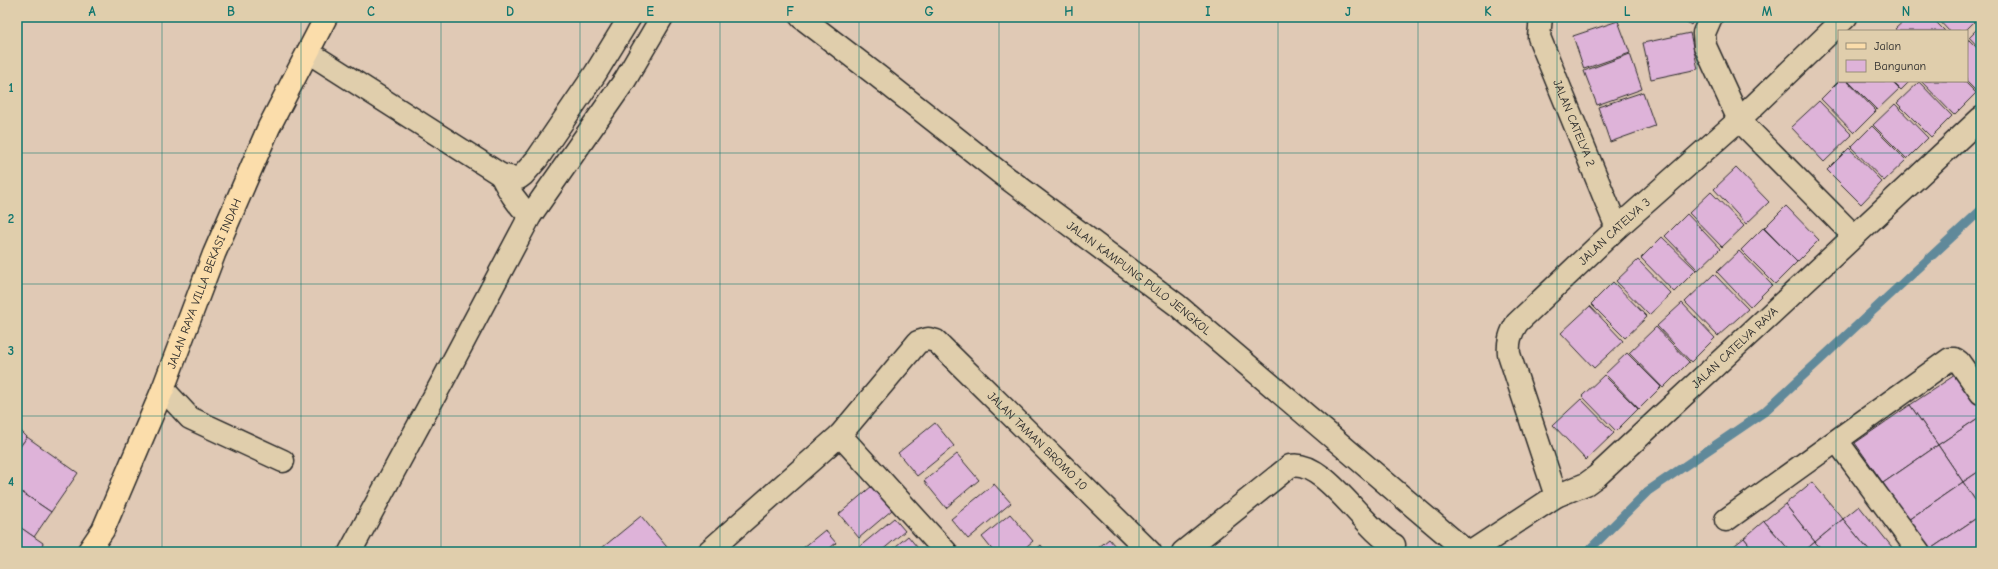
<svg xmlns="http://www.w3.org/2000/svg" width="1998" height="569" font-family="'Comic Neue',sans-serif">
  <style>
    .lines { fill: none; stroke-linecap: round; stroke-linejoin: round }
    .stream { stroke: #60899a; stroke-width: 9 }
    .building { fill: #deb3d9; stroke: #2b2b2b }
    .minor-casing { stroke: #2b2b2b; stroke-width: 25 }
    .major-casing { stroke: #2b2b2b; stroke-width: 25 }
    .minor { stroke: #e0ceac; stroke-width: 22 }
    .major { stroke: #fbddab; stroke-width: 22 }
    .grid { fill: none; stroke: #0f766e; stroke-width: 1; stroke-opacity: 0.55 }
    .labels { text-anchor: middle; stroke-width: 3.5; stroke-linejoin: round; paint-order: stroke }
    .street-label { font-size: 12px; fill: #2b2b2b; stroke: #e0ceac }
    .neatline { fill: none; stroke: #0f766e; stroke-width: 1.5 }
    .grid-label { font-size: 13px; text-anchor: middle; font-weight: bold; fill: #0f766e }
  </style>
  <rect width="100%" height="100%" fill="#e0c9b5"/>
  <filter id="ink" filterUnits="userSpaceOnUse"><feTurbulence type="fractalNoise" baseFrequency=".025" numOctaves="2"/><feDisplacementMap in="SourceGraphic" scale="8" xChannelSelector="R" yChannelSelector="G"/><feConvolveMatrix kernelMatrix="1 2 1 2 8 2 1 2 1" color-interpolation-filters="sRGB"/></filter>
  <g filter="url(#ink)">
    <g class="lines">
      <path class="stream" d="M 1587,552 L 1648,491 L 1764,412 L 1981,210"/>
    </g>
    <g class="building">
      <path d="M 1680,17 L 1696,17 L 1691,25 Z"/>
      <path d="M 1908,17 L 1931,17 L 1945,31 L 1897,31 L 1895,29 Z"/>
      <path d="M 1936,17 L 1979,17 L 1965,31 L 1949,31 Z"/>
      <path d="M 1618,21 L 1630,53 L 1584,69 L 1573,36 Z"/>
      <path d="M 1981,25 L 1981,50 L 1969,37 Z"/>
      <path d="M 1690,33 L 1698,69 L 1651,79 L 1643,43 Z"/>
      <path d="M 1967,38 L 1981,52 L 1981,90 L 1978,93 L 1966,81 Z"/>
      <path d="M 1630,54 L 1642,89 L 1597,105 L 1584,71 Z"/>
      <path d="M 1839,81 L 1847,81 L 1876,111 L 1854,133 L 1821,99 Z"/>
      <path d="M 1848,81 L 1891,81 L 1899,89 L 1877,110 Z"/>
      <path d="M 1892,81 L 1910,81 L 1901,90 Z"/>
      <path d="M 1921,81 L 1964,81 L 1976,93 L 1954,115 Z"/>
      <path d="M 1919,82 L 1952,116 L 1931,137 L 1897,103 Z"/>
      <path d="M 1643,92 L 1655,126 L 1610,142 L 1598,107 Z"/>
      <path d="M 1819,101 L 1852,135 L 1824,162 L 1791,127 Z"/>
      <path d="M 1895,104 L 1928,138 L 1907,159 L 1873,125 Z"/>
      <path d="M 1872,126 L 1906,160 L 1884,181 L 1851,147 Z"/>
      <path d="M 1849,148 L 1882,182 L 1861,204 L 1827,170 Z"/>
      <path d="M 1736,168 L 1769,202 L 1746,224 L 1714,189 Z"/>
      <path d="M 1711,192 L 1744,226 L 1722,247 L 1689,213 Z"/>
      <path d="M 1786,206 L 1819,240 L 1797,262 L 1764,228 Z"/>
      <path d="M 1687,214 L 1720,249 L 1698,270 L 1665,236 Z"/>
      <path d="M 1763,228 L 1797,262 L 1775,284 L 1741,250 Z"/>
      <path d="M 1662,237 L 1696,270 L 1674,292 L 1641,258 Z"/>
      <path d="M 1739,251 L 1772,285 L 1750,307 L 1717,272 Z"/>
      <path d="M 1638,260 L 1671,294 L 1649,315 L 1616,281 Z"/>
      <path d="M 1714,274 L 1748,309 L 1718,336 L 1685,302 Z"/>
      <path d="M 1613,282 L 1647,317 L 1625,338 L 1591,304 Z"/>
      <path d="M 1682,303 L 1715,338 L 1691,362 L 1657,326 Z"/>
      <path d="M 1590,306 L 1623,341 L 1594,368 L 1561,333 Z"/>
      <path d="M 1656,327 L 1689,362 L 1663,388 L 1629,353 Z"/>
      <path d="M 1627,353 L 1661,387 L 1639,409 L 1605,374 Z"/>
      <path d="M 1961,371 L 1981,400 L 1981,416 L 1938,445 L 1910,405 Z"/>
      <path d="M 1604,375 L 1638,409 L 1616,431 L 1582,396 Z"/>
      <path d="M 1581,399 L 1614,433 L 1586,460 L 1553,425 Z"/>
      <path d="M 1910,405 L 1938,445 L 1883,483 L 1855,443 Z"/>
      <path d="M 1981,416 L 1981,470 L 1963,482 L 1938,445 Z"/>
      <path d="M 935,423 L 954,446 L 917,476 L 898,453 Z"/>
      <path d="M 17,427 L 27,437 L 17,451 Z"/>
      <path d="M 27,437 L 78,473 L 51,512 L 17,489 L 17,451 Z"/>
      <path d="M 1938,445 L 1963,482 L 1908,520 L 1883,483 Z"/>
      <path d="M 957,454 L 979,480 L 946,508 L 924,481 Z"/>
      <path d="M 1981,470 L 1981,509 L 1963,482 Z"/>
      <path d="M 1812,482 L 1843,519 L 1815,542 L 1785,504 Z"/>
      <path d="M 1963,482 L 1981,509 L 1981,515 L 1929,550 L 1908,520 Z"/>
      <path d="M 994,484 L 1011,503 L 968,539 L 951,519 Z"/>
      <path d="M 872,486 L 892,510 L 859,538 L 839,514 Z"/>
      <path d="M 17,489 L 51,512 L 34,537 L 17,525 Z"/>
      <path d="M 1785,504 L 1815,542 L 1803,552 L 1791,552 L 1764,521 Z"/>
      <path d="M 1859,506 L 1896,552 L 1870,552 L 1843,519 Z"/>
      <path d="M 1010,514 L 1033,541 L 1020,552 L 994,552 L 982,537 Z"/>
      <path d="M 1981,515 L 1981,546 L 1972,552 L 1930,552 L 1929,550 Z"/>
      <path d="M 641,516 L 671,552 L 597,552 Z"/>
      <path d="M 894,518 L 905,531 L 880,552 L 861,552 L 858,548 Z"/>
      <path d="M 1843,519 L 1870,552 L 1824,552 L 1815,542 Z"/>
      <path d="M 1764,521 L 1791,552 L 1755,552 L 1744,538 Z"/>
      <path d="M 17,525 L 43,543 L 39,552 L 17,552 Z"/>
      <path d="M 825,530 L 836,543 L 825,552 L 798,552 Z"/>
      <path d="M 908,536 L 921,552 L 889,552 Z"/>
      <path d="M 1744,538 L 1755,552 L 1726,552 Z"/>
      <path d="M 1109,539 L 1120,552 L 1093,552 Z"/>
      <path d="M 1815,542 L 1824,552 L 1803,552 Z"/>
      <path d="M 1041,545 L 1046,552 L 1033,552 Z"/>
    </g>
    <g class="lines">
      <defs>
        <g id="minor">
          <path id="s1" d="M 801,17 L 879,77 L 999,172 L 1177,305 L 1467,552"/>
          <path id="s2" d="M 1541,17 L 1539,37 L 1617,228"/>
          <path d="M 1711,17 L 1704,33 L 1705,46 L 1739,120 L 1854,236"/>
          <path d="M 308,52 L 501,175 L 509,177 L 519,178 L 523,175 L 537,159 L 595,74 L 630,17"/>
          <path d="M 501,175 C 509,191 516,203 530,216"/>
          <path d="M 163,389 L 190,418 L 283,461"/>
          <path d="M 840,435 L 946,552"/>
          <path d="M 1837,441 L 1919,552"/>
          <path id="s3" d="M 1556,496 L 1509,354 C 1508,342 1510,334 1517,323 L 1617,228 L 1739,120 L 1846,17"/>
          <path d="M 1726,520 L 1950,359 L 1955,359 L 1959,362 L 1981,393"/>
          <path d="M 350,552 L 441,384 L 530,216 L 625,80 L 662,17"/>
          <path id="s4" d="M 708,552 L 840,435 L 918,342 L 928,339 L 936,341 L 1150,552"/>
          <path d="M 1183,552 L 1290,466 C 1324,458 1364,530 1394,545"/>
          <path id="s5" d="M 1471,552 L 1556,496 L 1586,484 L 1597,476 L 1981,118"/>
        </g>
        <g id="major">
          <path id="s6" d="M 88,552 L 103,530 L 163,389 L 214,254 L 269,127 L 326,17"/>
        </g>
      </defs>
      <use href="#minor" class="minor-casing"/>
      <use href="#major" class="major-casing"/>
      <use href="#minor" class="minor"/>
      <use href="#major" class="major"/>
    </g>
  </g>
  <path class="grid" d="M 162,17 L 162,552M 301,17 L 301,552M 441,17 L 441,552M 580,17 L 580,552M 720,17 L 720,552M 859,17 L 859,552M 999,17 L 999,552M 1139,17 L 1139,552M 1278,17 L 1278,552M 1418,17 L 1418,552M 1557,17 L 1557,552M 1697,17 L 1697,552M 1836,17 L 1836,552M 17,153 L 1981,153M 17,284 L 1981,284M 17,416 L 1981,416"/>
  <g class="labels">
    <g class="street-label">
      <text dy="4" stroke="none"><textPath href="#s2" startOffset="113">JALAN CATELYA 2</textPath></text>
      <text dy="4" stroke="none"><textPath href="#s3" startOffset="316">JALAN CATELYA 3</textPath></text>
      <text dy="4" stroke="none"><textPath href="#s1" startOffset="427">JALAN KAMPUNG PULO JENGKOL</textPath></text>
      <text dy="4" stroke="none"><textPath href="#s6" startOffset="293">JALAN RAYA VILLA BEKASI INDAH</textPath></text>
      <text dy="4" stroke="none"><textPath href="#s5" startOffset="336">JALAN CATELYA RAYA</textPath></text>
      <text dy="4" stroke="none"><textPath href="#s4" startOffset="459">JALAN TAMAN BROMO 10</textPath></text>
    </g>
  </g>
  <rect width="1998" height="569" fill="none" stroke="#e0ceac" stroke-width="44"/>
  <rect x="1838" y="30" width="130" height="52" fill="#e0ceac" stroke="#988d78"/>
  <rect x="1846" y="43" width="20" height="6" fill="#fbddab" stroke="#988d78"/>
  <text x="1874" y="50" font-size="12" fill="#2b2b2b">Jalan</text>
  <rect x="1846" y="60" width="20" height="12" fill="#deb3d9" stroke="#988d78"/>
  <text x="1874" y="70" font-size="12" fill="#2b2b2b">Bangunan</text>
  <rect x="22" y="22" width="1954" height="525" class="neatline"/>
  <g class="grid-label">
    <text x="92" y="16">A</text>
    <text x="231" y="16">B</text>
    <text x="371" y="16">C</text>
    <text x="510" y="16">D</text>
    <text x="650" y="16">E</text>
    <text x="790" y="16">F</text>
    <text x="929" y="16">G</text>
    <text x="1069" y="16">H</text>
    <text x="1208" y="16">I</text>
    <text x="1348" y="16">J</text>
    <text x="1488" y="16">K</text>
    <text x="1627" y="16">L</text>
    <text x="1767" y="16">M</text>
    <text x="1906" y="16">N</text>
    <text x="11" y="92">1</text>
    <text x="11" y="223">2</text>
    <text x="11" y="355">3</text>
    <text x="11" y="486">4</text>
  </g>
</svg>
